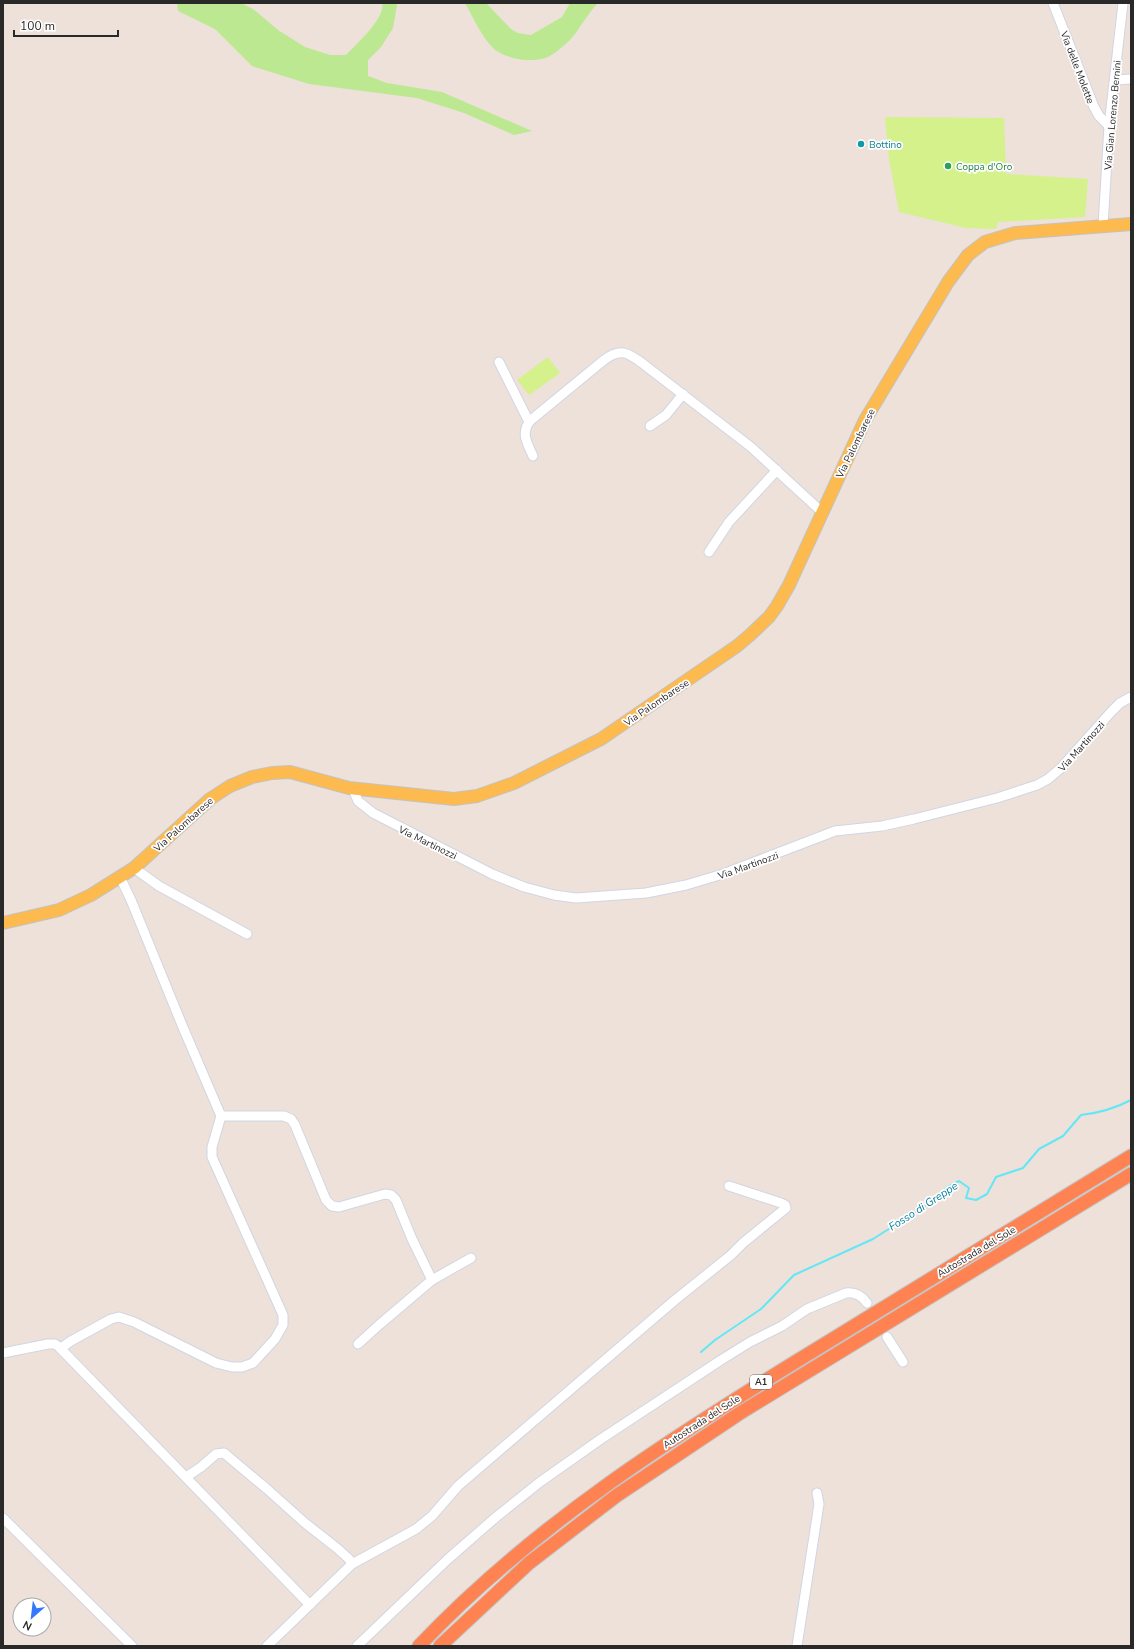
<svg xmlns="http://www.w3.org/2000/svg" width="1134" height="1649" font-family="'Nunito Sans',sans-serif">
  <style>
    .green { fill: #bce891 }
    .pitch { fill: #d5f18b }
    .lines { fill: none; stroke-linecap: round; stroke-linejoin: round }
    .stream { stroke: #63e7f8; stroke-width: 2 }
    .minor-casing { stroke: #cfd6e4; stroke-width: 11 }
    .major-casing { stroke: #c3c3c3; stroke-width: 14 }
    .highway-casing { stroke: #c3c3c3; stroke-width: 15 }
    .minor { stroke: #fff; stroke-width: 9 }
    .major { stroke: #fcba4f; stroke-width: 12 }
    .highway { stroke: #ff8352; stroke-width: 13 }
    .culture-dot { fill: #0f9aa8; stroke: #fff; stroke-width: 1.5 }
    .leisure-dot { fill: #2e9e5b; stroke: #fff; stroke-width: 1.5 }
    .labels { text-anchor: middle; stroke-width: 3.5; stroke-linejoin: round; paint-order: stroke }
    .shield { fill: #fff; stroke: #696969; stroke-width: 1 }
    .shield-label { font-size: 9px; font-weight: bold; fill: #292929 }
    .street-label { font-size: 10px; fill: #292929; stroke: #fff }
    .culture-label { font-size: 10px; fill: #0d838f; stroke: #fff; text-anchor: start }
    .leisure-label { font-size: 10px; fill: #27864d; stroke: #fff; text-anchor: start }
    .water-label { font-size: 11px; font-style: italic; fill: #037e9d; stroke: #fff }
  </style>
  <rect width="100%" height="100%" fill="#ede1d9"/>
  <g class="green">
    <path d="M 177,3 L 241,3 L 253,9 L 278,30 L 305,47 L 330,55 L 346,55 C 356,44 386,18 382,3 L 396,3 L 397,5 L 393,28 L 381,47 L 368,60 L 368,76 L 387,83 L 442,92 L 532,131 L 514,135 L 464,113 L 417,98 L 309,84 L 252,66 L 215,29 L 178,11 Z"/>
    <path d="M 465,3 L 486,3 L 511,29 L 518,33 L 531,35 L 562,17 L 570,3 L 598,3 C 587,14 580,29 570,40 C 563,46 556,53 548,57 C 534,63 510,60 497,51 C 484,42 473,17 465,3 Z"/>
  </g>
  <g class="pitch">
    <path d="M 885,117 L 1004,118 L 1006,174 L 1088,179 L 1085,217 L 998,222 L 996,229 L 966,228 L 899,212 L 889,159 Z"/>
    <path d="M 548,357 L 560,373 L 529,395 L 517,380 Z"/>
  </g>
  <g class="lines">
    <path class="stream" d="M 701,1352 L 715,1340 L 761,1309 L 794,1275 L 873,1239 L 933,1201 L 946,1188 L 959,1181 L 969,1188 L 966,1198 L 976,1200 L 987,1194 L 996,1177 L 1023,1168 L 1039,1149 L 1063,1136 L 1081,1115 C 1098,1113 1116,1108 1131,1100"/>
    <defs>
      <g id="minor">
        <path d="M 1053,3 L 1094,107 L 1099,116 L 1109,126"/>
        <path d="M 1115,80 L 1131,79"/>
        <path d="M 1103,226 L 1109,126 L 1123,3"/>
        <path d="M 499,362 L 529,422"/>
        <path d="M 650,426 L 666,415 L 683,394"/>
        <path d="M 533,456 C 527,443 520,432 531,420 L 604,360 C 620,348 627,352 642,363 L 751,447 L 822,512"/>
        <path d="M 709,552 L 729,522 L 777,470"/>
        <path d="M 353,789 L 358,801 L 373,813 L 492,874 L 524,887 L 554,895 L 576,898 L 646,893 L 686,885 L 723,874 L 835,831 L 882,826 L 914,819 L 997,798 L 1037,785 L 1048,779 L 1061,768 L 1111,712 L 1120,703 L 1131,697"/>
        <path d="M 134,868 L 159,886 L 247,934"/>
        <path d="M 120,877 L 131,900 L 182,1025 L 221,1116"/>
        <path d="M 432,1280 L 471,1258"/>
        <path d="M 887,1337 L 903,1362"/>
        <path d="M 61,1348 L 71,1341 L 111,1319 L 119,1317 L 134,1322 L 216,1363 L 232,1367 L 242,1367 L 253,1363 L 275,1339 L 283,1325 L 283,1315 L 212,1157 L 212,1147 L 221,1116 L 284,1116 L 291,1119 L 295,1125 L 326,1200 L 332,1206 L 339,1207 L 385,1194 L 391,1195 L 396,1200 L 412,1239 L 432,1280 L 379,1325 L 358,1344"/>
        <path d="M 3,1353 L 48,1344 L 55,1344 L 59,1347 L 310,1605"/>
        <path d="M 186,1477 L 201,1467 L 216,1454 L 224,1453 L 267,1489 L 305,1523 L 338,1549 L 349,1559 L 352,1564"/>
        <path d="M 3,1518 L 132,1646"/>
        <path d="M 267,1646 L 352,1564 L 416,1529 L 432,1516 L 458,1486 L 675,1300 L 731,1255 L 743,1243 L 786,1208 L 785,1205 L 781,1203 L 729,1186"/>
        <path d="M 357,1646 L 448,1559 L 495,1518 L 540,1482 L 601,1439 L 721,1360 L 750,1342 L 782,1326 L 807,1309 L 846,1293 C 855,1292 862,1296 867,1303"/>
        <path d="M 797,1646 L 819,1504 L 817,1493"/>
      </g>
      <path id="major" d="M 3,923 L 59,910 L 91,895 L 134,868 L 210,799 L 230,786 L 252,777 L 272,773 L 290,772 L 349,788 L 454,799 L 477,796 L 514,783 L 601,739 L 737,646 L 750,635 L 769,617 L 777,606 L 789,585 L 865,420 L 948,282 L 968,255 L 985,242 L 1015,233 L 1131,224"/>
      <g id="highway">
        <path d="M 419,1646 C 535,1523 680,1432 823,1345 C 925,1282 1028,1219 1131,1156"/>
        <path d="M 440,1646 L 529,1563 L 616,1496 L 740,1413 L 1131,1174"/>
      </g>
    </defs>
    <use href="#minor" class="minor-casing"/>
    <use href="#major" class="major-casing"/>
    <use href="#highway" class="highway-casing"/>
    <use href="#minor" class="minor"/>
    <use href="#major" class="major"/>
    <use href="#highway" class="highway"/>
  </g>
  <circle class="culture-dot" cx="861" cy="144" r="4"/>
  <circle class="leisure-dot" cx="948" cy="166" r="4"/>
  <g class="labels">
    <rect class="shield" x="750" y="1375" width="22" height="14" rx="3"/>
    <g class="shield-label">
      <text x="761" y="1385">A1</text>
    </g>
    <g class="street-label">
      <text transform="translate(1078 67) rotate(69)" y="4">Via delle Molette</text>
      <text transform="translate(1112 115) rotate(-85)" y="4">Via Gian Lorenzo Bernini</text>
      <text transform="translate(855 443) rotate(-64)" y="4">Via Palombarese</text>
      <text transform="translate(656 702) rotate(-34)" y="4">Via Palombarese</text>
      <text transform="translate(1081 746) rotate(-48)" y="4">Via Martinozzi</text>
      <text transform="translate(183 824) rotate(-42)" y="4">Via Palombarese</text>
      <text transform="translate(428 842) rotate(26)" y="4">Via Martinozzi</text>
      <text transform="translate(748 865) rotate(-20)" y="4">Via Martinozzi</text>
      <text transform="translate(976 1251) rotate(-31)" y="4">Autostrada del Sole</text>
      <text transform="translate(701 1421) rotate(-33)" y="4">Autostrada del Sole</text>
    </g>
    <g class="culture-label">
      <text x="869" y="148">Bottino</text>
    </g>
    <g class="leisure-label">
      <text x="956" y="170">Coppa d'Oro</text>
    </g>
    <g class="water-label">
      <text transform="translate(923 1206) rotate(-33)" y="4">Fosso di Greppe</text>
    </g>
  </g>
  <rect width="1134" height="1649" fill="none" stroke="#292929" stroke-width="8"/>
  <g transform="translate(32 1617) rotate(208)"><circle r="19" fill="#ffffff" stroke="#a9a9a9"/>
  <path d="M0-3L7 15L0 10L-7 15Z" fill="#3478ff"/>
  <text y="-6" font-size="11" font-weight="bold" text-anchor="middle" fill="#292929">N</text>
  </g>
  <path d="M14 30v6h104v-6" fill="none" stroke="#292929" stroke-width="2"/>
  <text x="20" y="30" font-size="12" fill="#292929" stroke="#ffffff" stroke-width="3" paint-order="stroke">100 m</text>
</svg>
